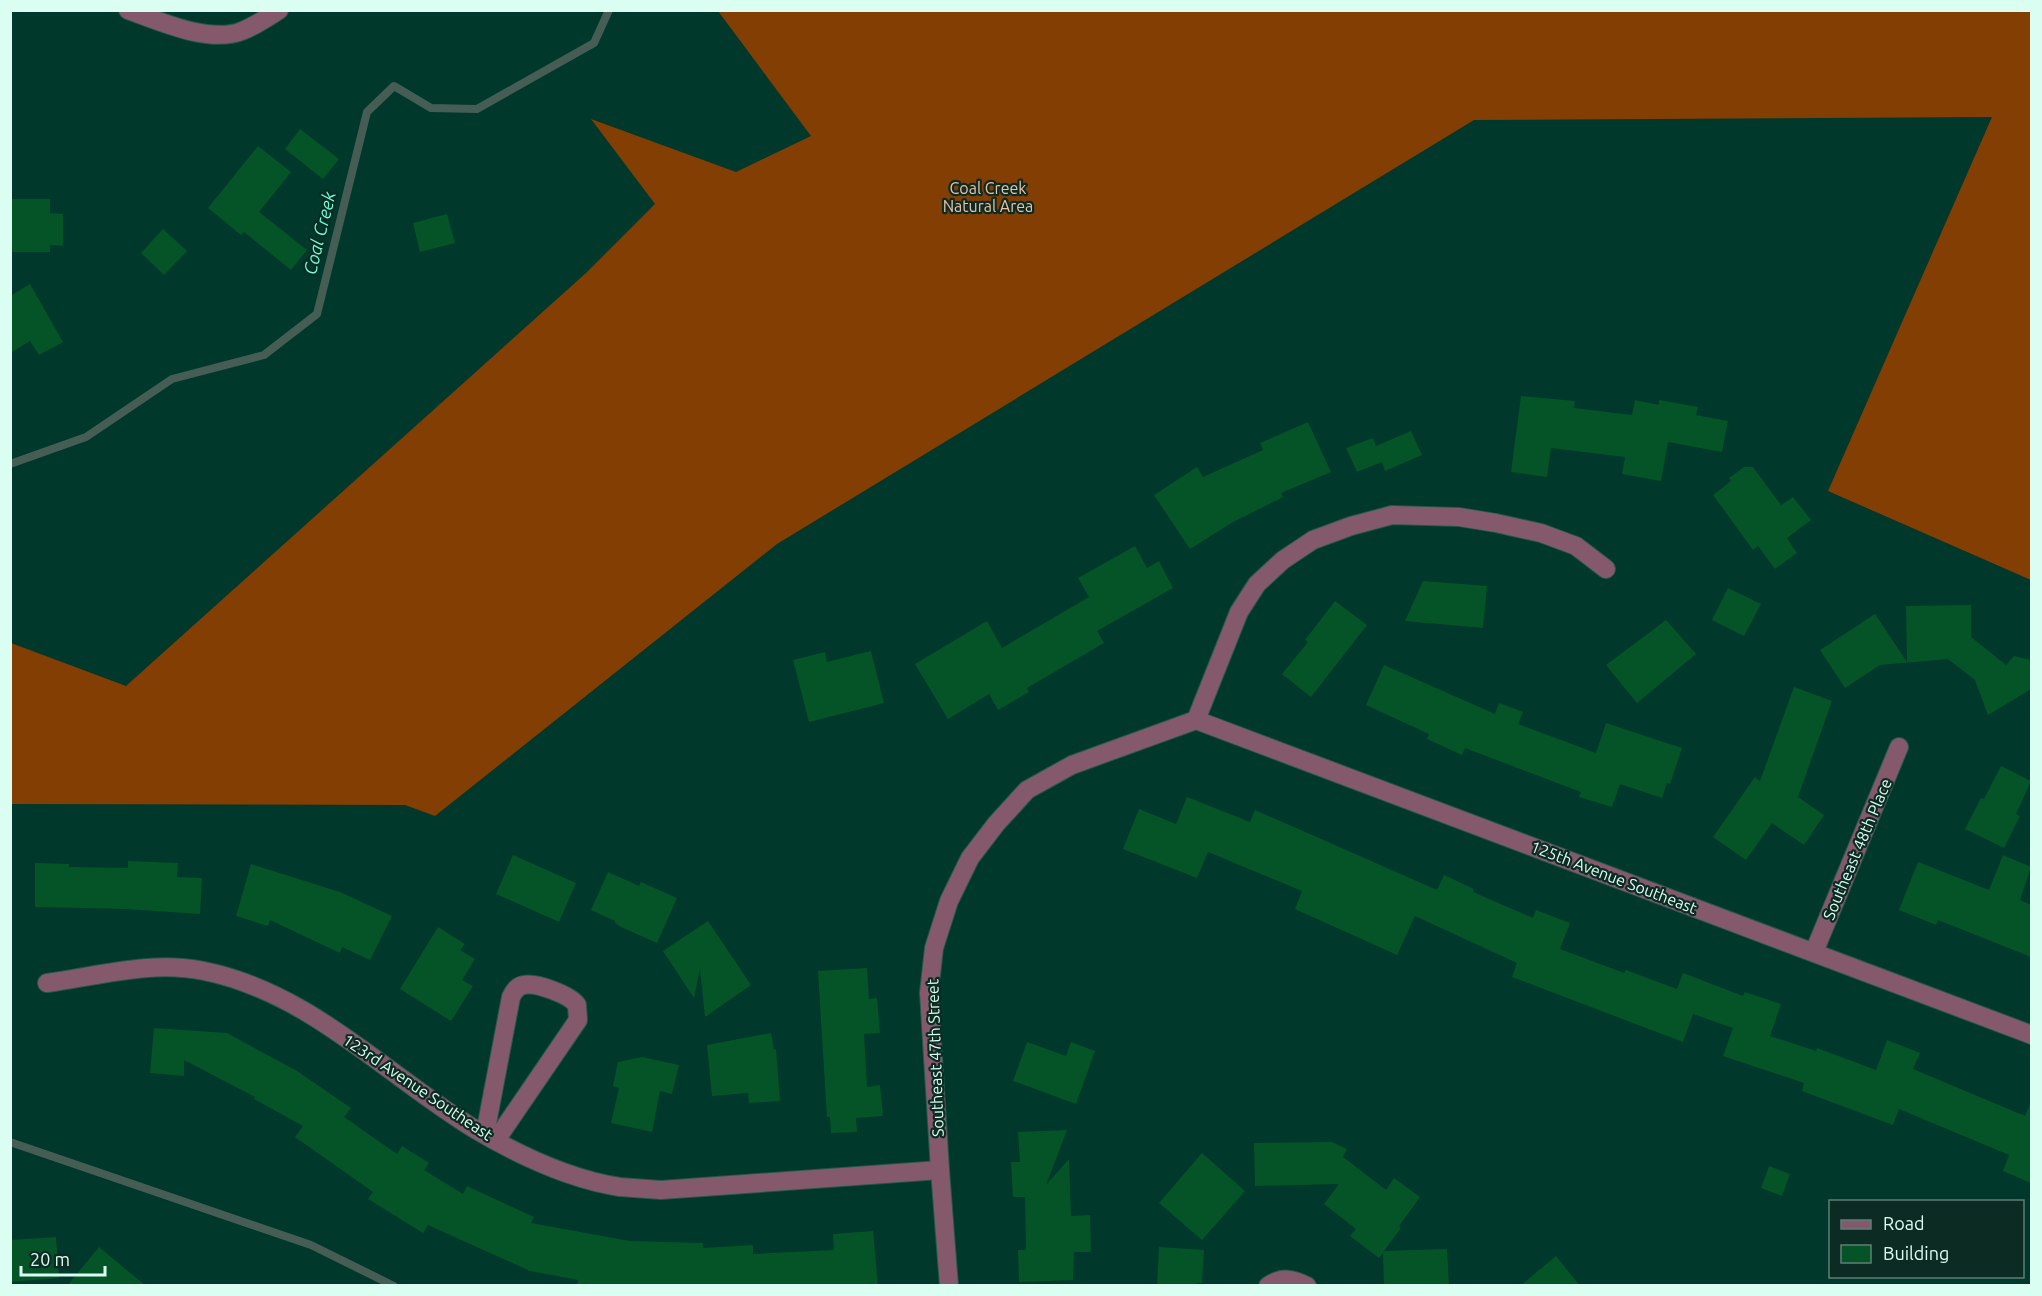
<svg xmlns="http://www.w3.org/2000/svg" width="2042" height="1296" font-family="Ubuntu,sans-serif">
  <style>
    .forest { fill: #833e04 }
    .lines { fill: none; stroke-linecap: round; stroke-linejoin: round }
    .stream { stroke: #455d55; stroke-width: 8 }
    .building { fill: #055428 }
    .minor-casing { stroke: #23584b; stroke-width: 20 }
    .minor { stroke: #85596c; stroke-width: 18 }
    .labels { text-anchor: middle; stroke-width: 4.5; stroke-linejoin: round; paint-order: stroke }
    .park-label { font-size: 16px; fill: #f2c1a4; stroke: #0c2b23 }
    .street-label { font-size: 16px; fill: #dbfef2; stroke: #0c2b23 }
    .water-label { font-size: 18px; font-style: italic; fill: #6ffed6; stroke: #0c2b23 }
  </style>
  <rect width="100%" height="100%" fill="#00382b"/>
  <path class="forest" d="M 718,11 L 2031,11 L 2031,580 L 1828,491 L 1992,117 L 1474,120 L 777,544 L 435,816 L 405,805 L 11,804 L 11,643 L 126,686 L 586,273 L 655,204 L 591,119 L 736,172 L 811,136 Z"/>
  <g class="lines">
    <g class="stream">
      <path d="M 10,464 L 86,437 L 172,379 L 264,355 L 317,314 L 367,112 L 394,86 L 431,108 L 477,109 L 594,43 L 609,10"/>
      <path d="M 10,1142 L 311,1245 L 394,1286"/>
    </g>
  </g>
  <g class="building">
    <path d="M 300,129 L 339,159 L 323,179 L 285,149 Z"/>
    <path d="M 258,146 L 291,172 L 259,212 L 307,250 L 291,270 L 244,232 L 241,235 L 208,208 Z"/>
    <path d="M 10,199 L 50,199 L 50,213 L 63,214 L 63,246 L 50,245 L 50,252 L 10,252 Z"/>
    <path d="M 447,214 L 455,243 L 420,252 L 413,223 Z"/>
    <path d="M 163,229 L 187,251 L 164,275 L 141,253 Z"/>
    <path d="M 30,284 L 63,342 L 39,355 L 30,341 L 10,353 L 10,296 Z"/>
    <path d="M 1521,396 L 1575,401 L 1574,408 L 1632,415 L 1635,400 L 1659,405 L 1659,400 L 1698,407 L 1696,415 L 1728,421 L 1722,452 L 1668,442 L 1661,481 L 1622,474 L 1625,457 L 1551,448 L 1547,477 L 1511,472 Z"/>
    <path d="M 1308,422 L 1331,472 L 1281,493 L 1283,497 L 1233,522 L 1190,549 L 1154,495 L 1197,467 L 1203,477 L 1263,450 L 1260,443 Z"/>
    <path d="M 1411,431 L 1422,455 L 1385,471 L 1382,462 L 1357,472 L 1346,448 L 1373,438 L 1376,446 Z"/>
    <path d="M 1744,467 L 1753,467 L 1781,505 L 1793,497 L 1811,520 L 1787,538 L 1797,553 L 1775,569 L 1758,546 L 1753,550 L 1713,495 L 1731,481 L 1729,478 Z"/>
    <path d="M 1135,546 L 1147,568 L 1159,561 L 1173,588 L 1097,631 L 1104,643 L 1027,688 L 1029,692 L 998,710 L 989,694 L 948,719 L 915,664 L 987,621 L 1002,648 L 1089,597 L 1078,578 Z"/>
    <path d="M 1423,581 L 1487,586 L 1483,628 L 1405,621 Z"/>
    <path d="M 1728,588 L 1761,604 L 1744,636 L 1712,620 Z"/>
    <path d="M 1335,601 L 1367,625 L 1311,697 L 1282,674 L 1308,642 L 1305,640 Z"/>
    <path d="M 1971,605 L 1971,637 L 2006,665 L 2014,656 L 2031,660 L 2031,689 L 1988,715 L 1975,680 L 1948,659 L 1880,665 L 1845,688 L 1820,650 L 1875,614 L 1907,662 L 1906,606 Z"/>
    <path d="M 1666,620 L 1696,654 L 1637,703 L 1606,665 Z"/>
    <path d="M 871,651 L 884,703 L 809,722 L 793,660 L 825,652 L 827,662 Z"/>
    <path d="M 1384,665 L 1495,714 L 1499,703 L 1523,712 L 1518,724 L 1596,753 L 1606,723 L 1682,748 L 1670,784 L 1667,783 L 1662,798 L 1620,784 L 1612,807 L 1579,797 L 1581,792 L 1465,748 L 1462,755 L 1427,739 L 1429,734 L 1366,705 Z"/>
    <path d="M 1794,687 L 1832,701 L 1798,797 L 1824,815 L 1804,845 L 1772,823 L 1746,860 L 1713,837 L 1755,777 L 1760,781 Z"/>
    <path d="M 2001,766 L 2031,781 L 2016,814 L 2020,816 L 2004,848 L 1965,829 L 1981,798 L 1984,799 Z"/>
    <path d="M 1187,797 L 1250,822 L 1255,810 L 1437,890 L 1444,875 L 1474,889 L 1473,892 L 1533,918 L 1536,910 L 1570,923 L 1560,949 L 1624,973 L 1626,970 L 1677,989 L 1683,973 L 1743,996 L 1745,992 L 1781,1004 L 1770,1036 L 1816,1051 L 1817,1048 L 1876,1070 L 1887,1040 L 1920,1053 L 1913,1069 L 2025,1116 L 2031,1102 L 2031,1183 L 2003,1171 L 2009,1155 L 1899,1109 L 1893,1125 L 1802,1091 L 1804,1083 L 1723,1056 L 1733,1028 L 1693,1014 L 1683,1042 L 1512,977 L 1517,963 L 1415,916 L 1397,955 L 1295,909 L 1302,891 L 1208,852 L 1197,878 L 1123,849 L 1139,809 L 1176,824 Z"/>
    <path d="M 513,855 L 576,883 L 559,922 L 496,894 Z"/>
    <path d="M 2003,855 L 2031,867 L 2020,900 L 2031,905 L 2031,957 L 1938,920 L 1936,925 L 1899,910 L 1918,862 L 1989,890 Z"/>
    <path d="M 128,861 L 178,863 L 177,877 L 202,878 L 200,914 L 126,909 L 35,907 L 35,863 L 69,864 L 69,867 L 128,868 Z"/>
    <path d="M 251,864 L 340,892 L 392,916 L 370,960 L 342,947 L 340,953 L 270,920 L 268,926 L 236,916 Z"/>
    <path d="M 608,872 L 639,886 L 641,882 L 677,898 L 657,943 L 621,927 L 615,923 L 615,921 L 591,910 Z"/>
    <path d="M 708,921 L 751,985 L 705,1017 L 700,969 L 694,998 L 663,951 Z"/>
    <path d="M 438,927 L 465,944 L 460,950 L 475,959 L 462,980 L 473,986 L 451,1021 L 400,989 Z"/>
    <path d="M 867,968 L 869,999 L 877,998 L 880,1033 L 864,1034 L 867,1087 L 880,1085 L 883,1116 L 856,1118 L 857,1132 L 831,1133 L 830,1117 L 827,1117 L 818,971 Z"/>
    <path d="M 154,1028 L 227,1033 L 297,1071 L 351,1108 L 344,1117 L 397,1154 L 402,1146 L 429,1163 L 424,1170 L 463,1194 L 467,1186 L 534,1217 L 531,1223 L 630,1241 L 703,1243 L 703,1248 L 753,1245 L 753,1254 L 834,1250 L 833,1234 L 873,1231 L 878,1286 L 577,1286 L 578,1280 L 530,1271 L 428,1225 L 423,1233 L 368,1199 L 373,1192 L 295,1137 L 303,1126 L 254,1099 L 255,1097 L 184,1060 L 184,1076 L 150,1073 Z"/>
    <path d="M 771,1033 L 774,1050 L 776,1049 L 780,1101 L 749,1103 L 748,1093 L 712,1096 L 707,1045 Z"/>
    <path d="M 1027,1042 L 1066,1056 L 1071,1042 L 1095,1051 L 1076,1104 L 1013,1081 Z"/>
    <path d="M 642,1057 L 679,1065 L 672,1094 L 660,1091 L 652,1132 L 611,1123 L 619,1088 L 613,1086 L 618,1062 Z"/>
    <path d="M 1067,1130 L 1046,1185 L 1069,1159 L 1071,1216 L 1090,1215 L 1091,1252 L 1074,1252 L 1073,1280 L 1019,1282 L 1018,1250 L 1026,1250 L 1025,1197 L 1013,1197 L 1011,1162 L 1020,1162 L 1018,1132 Z"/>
    <path d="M 1332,1142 L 1347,1149 L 1343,1157 L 1386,1190 L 1394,1178 L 1420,1197 L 1399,1226 L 1401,1228 L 1384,1251 L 1447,1249 L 1449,1286 L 1384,1286 L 1383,1253 L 1379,1258 L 1350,1236 L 1356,1229 L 1324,1204 L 1339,1184 L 1255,1186 L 1254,1143 Z"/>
    <path d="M 1202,1153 L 1245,1191 L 1202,1240 L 1159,1203 Z"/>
    <path d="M 1769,1166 L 1790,1174 L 1782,1196 L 1761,1188 Z"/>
    <path d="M 56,1237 L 59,1278 L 10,1282 L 10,1240 Z"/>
    <path d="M 99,1247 L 146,1286 L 67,1286 Z"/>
    <path d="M 1159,1247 L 1204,1250 L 1202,1283 L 1197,1283 L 1197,1286 L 1157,1286 Z"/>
    <path d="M 1556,1256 L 1580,1286 L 1520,1286 Z"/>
  </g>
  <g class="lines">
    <defs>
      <g id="minor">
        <path d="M 128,10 C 159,21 209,44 242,31 C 255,26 267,18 279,10"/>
        <path d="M 1196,720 L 2032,1035"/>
        <path d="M 1196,720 L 1239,612 L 1257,584 L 1283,560 L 1313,540 L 1351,526 L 1392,515 L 1459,517 L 1496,523 L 1541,533 L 1576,546 L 1606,569"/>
        <path d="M 1814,952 L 1899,747"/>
        <path d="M 47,983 C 98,976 152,960 204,971 C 309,992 385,1074 473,1128 C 518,1155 568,1179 620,1187 C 633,1188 647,1189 661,1190 L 940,1170"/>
        <path d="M 485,1134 L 511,997 C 514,991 517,986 524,985 C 536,982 570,995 577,1005 L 578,1020 L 496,1140"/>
        <path d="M 949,1286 L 940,1170 L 929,993 L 934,948 L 949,901 L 970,858 L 996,824 L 1027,790 L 1072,765 L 1196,720"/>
        <path d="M 1268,1286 C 1282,1276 1293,1279 1307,1286"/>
      </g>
    </defs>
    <use href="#minor" class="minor-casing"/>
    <use href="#minor" class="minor"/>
  </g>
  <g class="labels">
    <g class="park-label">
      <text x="988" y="194">Coal Creek<tspan x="988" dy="18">Natural Area</tspan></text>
    </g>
    <g class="street-label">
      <text transform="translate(1857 849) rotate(-67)" y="6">Southeast 48th Place</text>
      <text transform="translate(1614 877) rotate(21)" y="6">125th Avenue Southeast</text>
      <text transform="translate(935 1058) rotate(-92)" y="6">Southeast 47th Street</text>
      <text transform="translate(418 1087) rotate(34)" y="6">123rd Avenue Southeast</text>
    </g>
    <g class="water-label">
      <text transform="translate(320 233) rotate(-76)" y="6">Coal Creek</text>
    </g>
  </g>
  <rect width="2042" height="1296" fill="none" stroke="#dbfef2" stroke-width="24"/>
  <rect x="1829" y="1200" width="195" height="78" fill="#0c2b23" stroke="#5f7f76" stroke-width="1.5"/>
  <rect x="1841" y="1220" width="30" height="9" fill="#85596c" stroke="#5f7f76" stroke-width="1.5"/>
  <text x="1883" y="1230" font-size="18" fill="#dbfef2">Road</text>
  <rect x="1841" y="1245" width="30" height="18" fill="#055428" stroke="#5f7f76" stroke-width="1.5"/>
  <text x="1883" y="1260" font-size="18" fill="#dbfef2">Building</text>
  <path d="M21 1266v9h84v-9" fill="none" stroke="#dbfef2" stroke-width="3"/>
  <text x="30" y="1266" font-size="18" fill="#dbfef2" stroke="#0c2b23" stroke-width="4.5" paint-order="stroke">20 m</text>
</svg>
